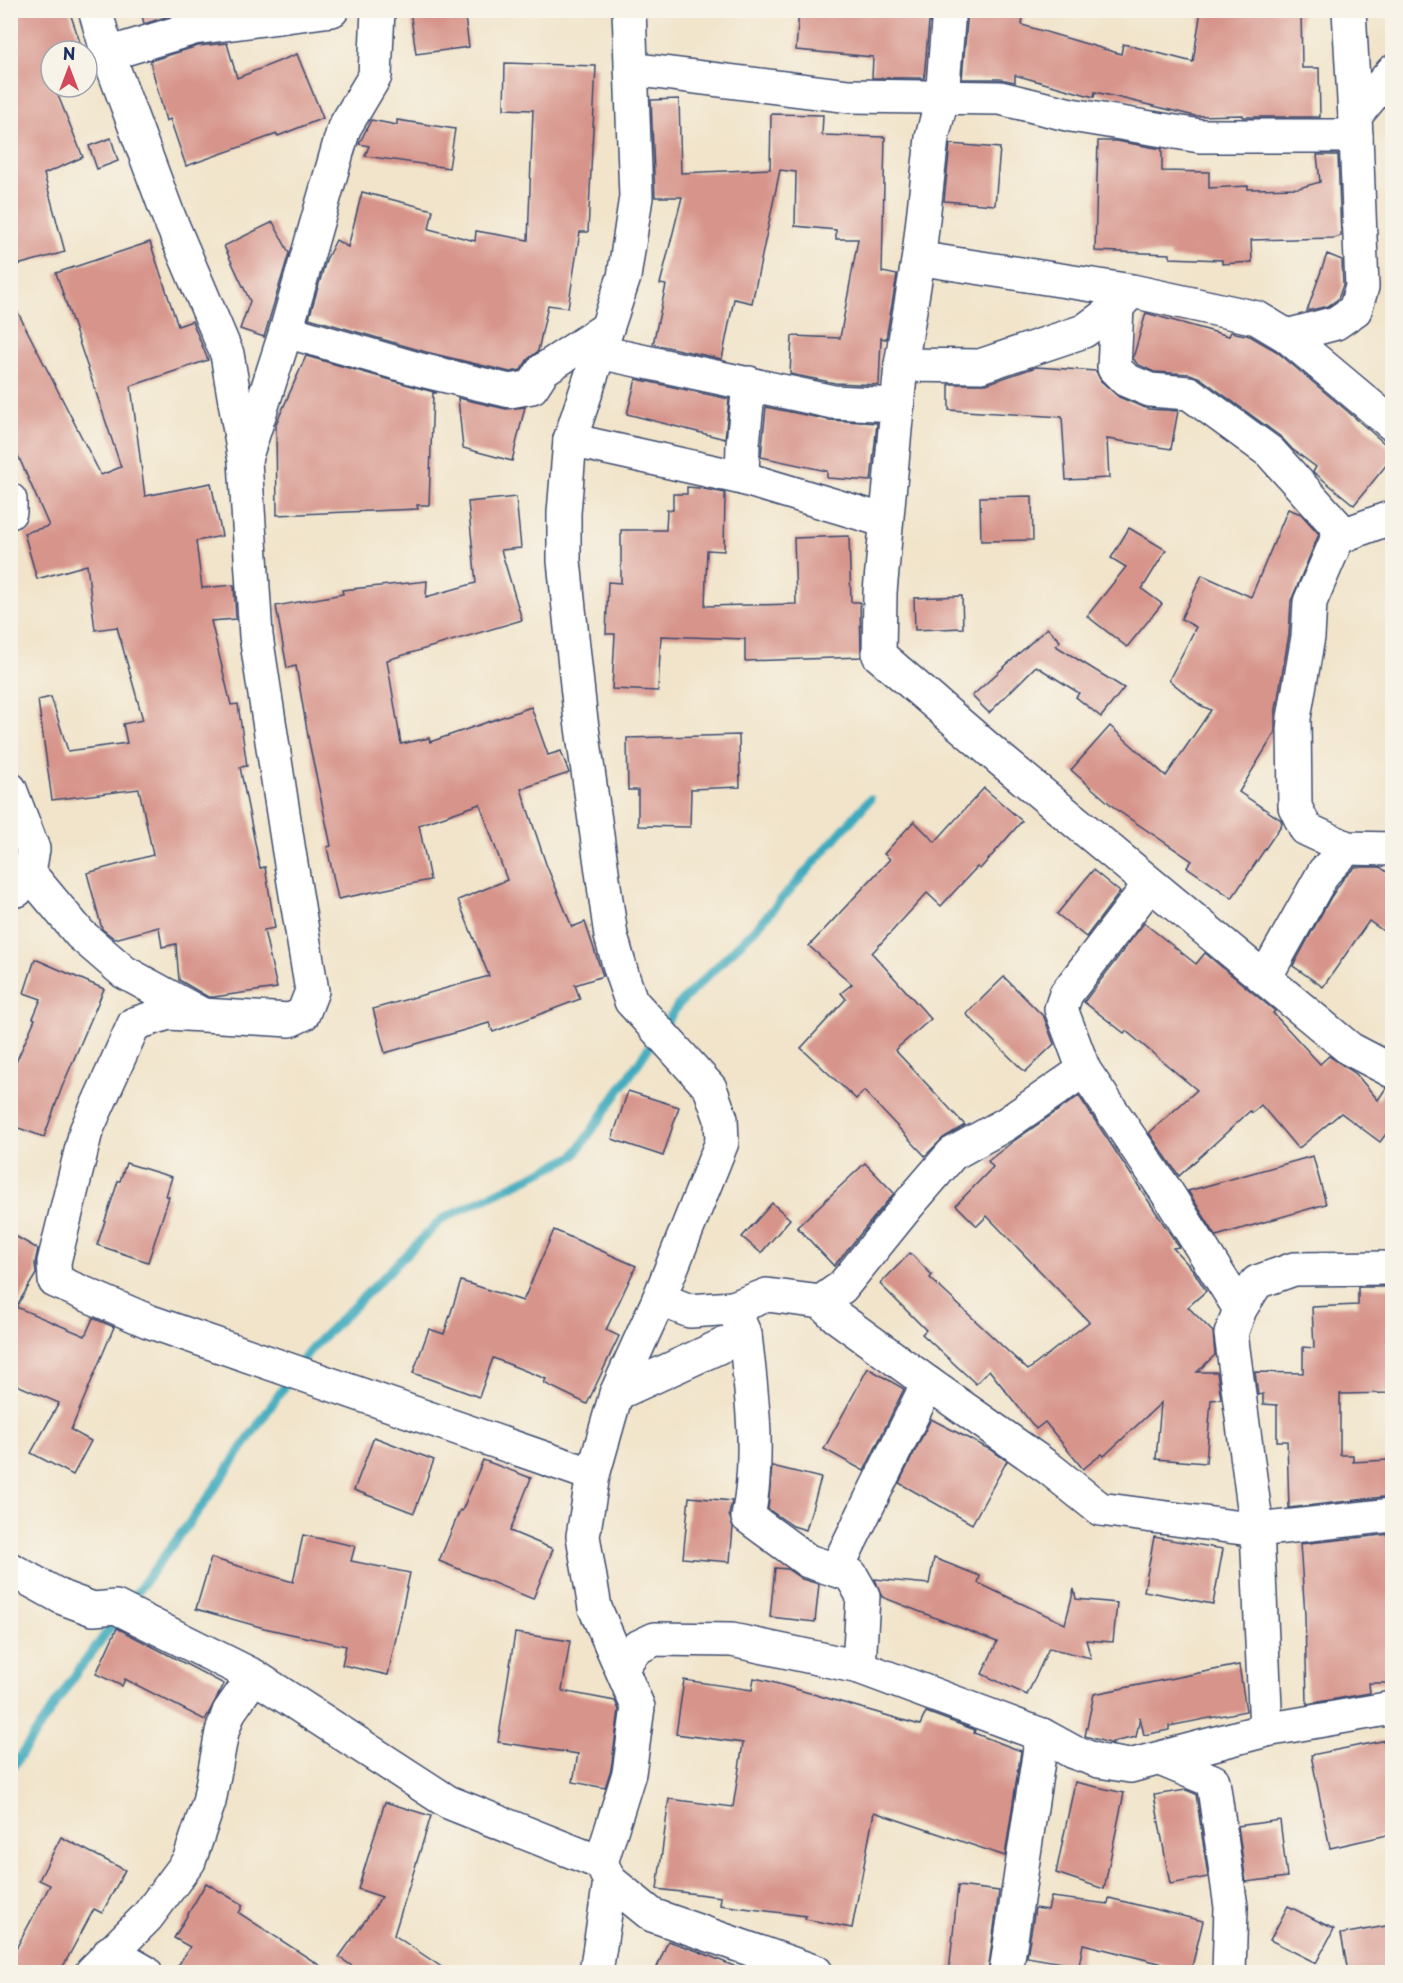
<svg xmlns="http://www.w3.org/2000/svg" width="1403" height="1983" font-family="'Playpen Sans',sans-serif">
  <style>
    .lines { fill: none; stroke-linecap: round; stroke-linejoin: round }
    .stream { stroke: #3daabd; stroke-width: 9 }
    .building { fill: #d7948b }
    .minor-casing { stroke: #3b4a6e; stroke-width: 36 }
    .minor { stroke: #fff; stroke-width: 33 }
  </style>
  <rect width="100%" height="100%" fill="#f7f3e8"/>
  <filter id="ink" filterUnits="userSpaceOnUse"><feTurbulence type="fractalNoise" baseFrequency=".0167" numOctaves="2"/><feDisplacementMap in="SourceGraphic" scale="12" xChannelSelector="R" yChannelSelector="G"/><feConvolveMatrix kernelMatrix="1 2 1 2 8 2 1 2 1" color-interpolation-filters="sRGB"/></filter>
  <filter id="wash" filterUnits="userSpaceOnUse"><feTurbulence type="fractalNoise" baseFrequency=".008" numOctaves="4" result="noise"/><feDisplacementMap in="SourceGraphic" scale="24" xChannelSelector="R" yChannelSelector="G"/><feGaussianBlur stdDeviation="1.35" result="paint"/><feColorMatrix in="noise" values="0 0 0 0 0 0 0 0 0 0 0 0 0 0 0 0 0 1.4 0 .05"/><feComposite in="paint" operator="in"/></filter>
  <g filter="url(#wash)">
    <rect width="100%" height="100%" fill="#f1e4ca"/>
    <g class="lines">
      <g class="stream">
        <path d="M 299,1366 L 310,1350 L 442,1219 L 574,1156 L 679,1004 L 759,925 L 870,799"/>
        <path d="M 127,1605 L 205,1502 L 291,1377"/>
        <path d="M 10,1771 L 77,1672 L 119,1616"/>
      </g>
    </g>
    <g id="blocks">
      <g class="building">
        <path d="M 10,10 L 69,10 L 83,51 L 51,51 L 51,87 L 73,87 L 57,93 L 83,157 L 44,174 L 65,252 L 10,267 L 10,125 L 18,123 L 10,102 Z"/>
        <path d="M 141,10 L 187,10 L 144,24 Z"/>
        <path d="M 410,10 L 464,10 L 469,47 L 416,54 Z"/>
        <path d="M 799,10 L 930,10 L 924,78 L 872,78 L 873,57 L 796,50 Z"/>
        <path d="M 968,10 L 1024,10 L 1022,25 L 1121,54 L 1123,44 L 1193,62 L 1201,10 L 1301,10 L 1302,68 L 1319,68 L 1320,117 L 1243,117 L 1243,115 L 1195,116 L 1095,92 L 1094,97 L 1015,75 L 1015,82 L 1000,79 L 962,79 Z"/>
        <path d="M 227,43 L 237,78 L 297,54 L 323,118 L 278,136 L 277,134 L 186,166 L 170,119 L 166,121 L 150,61 L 198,46 Z"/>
        <path d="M 505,63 L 596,66 L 588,232 L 580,232 L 568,308 L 548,305 L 538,351 L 528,359 L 521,370 L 510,372 L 426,352 L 309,318 L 326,260 L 336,240 L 348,247 L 362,192 L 433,210 L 429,229 L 475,241 L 476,231 L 528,240 L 533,110 L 504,109 Z"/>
        <path d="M 679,99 L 681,173 L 770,169 L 771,114 L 823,115 L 822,135 L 885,137 L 882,272 L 897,275 L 886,339 L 881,338 L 879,385 L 835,383 L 790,374 L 792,336 L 840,338 L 858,239 L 836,239 L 836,230 L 795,226 L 796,172 L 780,170 L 752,303 L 734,299 L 722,359 L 653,344 L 666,285 L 660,284 L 682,197 L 655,197 L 651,100 Z"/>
        <path d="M 371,120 L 397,125 L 397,120 L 455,129 L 449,168 L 365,156 L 369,146 L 359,144 Z"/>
        <path d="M 111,138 L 118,161 L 97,169 L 89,146 Z"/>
        <path d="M 1098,141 L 1116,141 L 1162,149 L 1162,171 L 1209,172 L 1209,188 L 1248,186 L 1248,189 L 1299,188 L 1320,182 L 1317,155 L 1338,155 L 1341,236 L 1334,238 L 1251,240 L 1252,262 L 1222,264 L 1222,260 L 1170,258 L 1170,254 L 1095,251 Z"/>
        <path d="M 950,144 L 1000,148 L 995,205 L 944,201 Z"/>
        <path d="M 273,222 L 289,253 L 264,337 L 240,329 L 250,301 L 224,246 Z"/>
        <path d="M 150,242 L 178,326 L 192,321 L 208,360 L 131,386 L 145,496 L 211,483 L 222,536 L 196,541 L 202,588 L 234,585 L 236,619 L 211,621 L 231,705 L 238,704 L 247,766 L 240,767 L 260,868 L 265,867 L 275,928 L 264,930 L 277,988 L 214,997 L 208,997 L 179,980 L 176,944 L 162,947 L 159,927 L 115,939 L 102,929 L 87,873 L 153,855 L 139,789 L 52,800 L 38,700 L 51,697 L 68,751 L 127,743 L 123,724 L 143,720 L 117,627 L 95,630 L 87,565 L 37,579 L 24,533 L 49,526 L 10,437 L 10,297 L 101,475 L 121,467 L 56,273 Z"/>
        <path d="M 1327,254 L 1342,260 L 1343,285 L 1338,299 L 1328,306 L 1307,311 Z"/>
        <path d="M 1146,313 L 1229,336 L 1231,332 L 1250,336 L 1276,351 L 1346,410 L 1392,450 L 1392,458 L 1354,505 L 1316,474 L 1313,472 L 1316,467 L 1292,449 L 1281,437 L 1200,378 L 1190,374 L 1154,372 L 1137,364 L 1133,358 Z"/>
        <path d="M 306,356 L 437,393 L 433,393 L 429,505 L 417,505 L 418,509 L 277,515 L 276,424 Z"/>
        <path d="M 1036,367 L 1096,371 L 1101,381 L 1119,397 L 1148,409 L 1178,411 L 1171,449 L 1107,439 L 1109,478 L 1066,480 L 1062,417 L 949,410 L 949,384 L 986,384 Z"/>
        <path d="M 636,379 L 729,399 L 725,439 L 627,414 Z"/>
        <path d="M 458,398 L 506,409 L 525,407 L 512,461 L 463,448 Z"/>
        <path d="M 766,407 L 829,420 L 877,423 L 871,481 L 827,478 L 827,471 L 761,457 Z"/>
        <path d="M 687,487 L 699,488 L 725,493 L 724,551 L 707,550 L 705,606 L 796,604 L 794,538 L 849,536 L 851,602 L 860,602 L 861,657 L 745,661 L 745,639 L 661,636 L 658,691 L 612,689 L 615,634 L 606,634 L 608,582 L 621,583 L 621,530 L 666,530 L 667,510 L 673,510 L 673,494 L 687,494 Z"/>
        <path d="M 1032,496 L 1033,540 L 981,541 L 980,497 Z"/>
        <path d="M 516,497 L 521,548 L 501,550 L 522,620 L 387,660 L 401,744 L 429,738 L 430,742 L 531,707 L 548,755 L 561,751 L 569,773 L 521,789 L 546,864 L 572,927 L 585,922 L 603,976 L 575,985 L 580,999 L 493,1032 L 489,1023 L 385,1053 L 373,1009 L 489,976 L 458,900 L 507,880 L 480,804 L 419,825 L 430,880 L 338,899 L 327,847 L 331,846 L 309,742 L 296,666 L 287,668 L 276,606 L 343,594 L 342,590 L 427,581 L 426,597 L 476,583 L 468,502 Z"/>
        <path d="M 1288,509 L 1301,514 L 1319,534 L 1291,601 L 1289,635 L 1275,715 L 1275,733 L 1239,792 L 1281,820 L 1282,824 L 1232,898 L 1187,867 L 1192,861 L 1117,810 L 1071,770 L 1110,726 L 1166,776 L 1211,710 L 1200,705 L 1169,680 L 1196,627 L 1181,619 L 1202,575 L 1251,597 Z"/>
        <path d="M 1129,528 L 1166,550 L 1142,589 L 1162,604 L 1127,647 L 1087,616 L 1126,567 L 1111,558 Z"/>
        <path d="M 962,596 L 963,628 L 915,630 L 914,598 Z"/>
        <path d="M 1047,628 L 1060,641 L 1056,646 L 1124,688 L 1101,717 L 1076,697 L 1079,693 L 1036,666 L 989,713 L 972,696 Z"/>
        <path d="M 739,735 L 740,787 L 691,789 L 690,827 L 638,826 L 638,790 L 628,790 L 627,738 Z"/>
        <path d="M 984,788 L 1022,821 L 980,869 L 977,867 L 941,906 L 927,893 L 872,953 L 931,1019 L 895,1050 L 965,1125 L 943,1138 L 925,1156 L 864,1091 L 856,1099 L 801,1048 L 846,999 L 841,993 L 852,984 L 809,946 L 890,859 L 884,854 L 914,821 L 935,842 Z"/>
        <path d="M 1355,867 L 1380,867 L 1392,876 L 1392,937 L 1369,921 L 1323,987 L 1293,966 L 1331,897 L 1343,879 Z"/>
        <path d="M 1093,870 L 1120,892 L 1086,937 L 1057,914 Z"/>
        <path d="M 1144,923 L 1196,964 L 1205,953 L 1275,1011 L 1273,1013 L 1320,1064 L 1329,1056 L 1356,1074 L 1378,1100 L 1386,1088 L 1392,1090 L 1392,1126 L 1380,1142 L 1341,1113 L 1298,1149 L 1261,1105 L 1252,1113 L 1250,1111 L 1179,1176 L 1149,1133 L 1197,1090 L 1126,1031 L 1124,1033 L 1084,1002 Z"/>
        <path d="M 35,959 L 104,989 L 62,1087 L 44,1137 L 10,1125 L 10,1076 L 35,1019 L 33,1018 L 41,999 L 24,993 Z"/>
        <path d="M 1004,977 L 1044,1017 L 1054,1044 L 1025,1072 L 966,1014 Z"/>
        <path d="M 628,1091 L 679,1107 L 663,1156 L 612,1139 Z"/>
        <path d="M 1079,1096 L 1179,1247 L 1173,1248 L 1193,1270 L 1206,1291 L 1188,1307 L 1213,1332 L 1215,1355 L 1197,1372 L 1217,1372 L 1221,1399 L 1211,1400 L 1206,1463 L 1156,1459 L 1161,1403 L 1104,1456 L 1102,1454 L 1083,1469 L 1045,1422 L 1036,1429 L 989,1370 L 976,1384 L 922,1334 L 926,1330 L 880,1284 L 910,1253 L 932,1275 L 930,1278 L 1028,1370 L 1089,1322 L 987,1216 L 977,1226 L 956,1205 L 993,1167 L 988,1161 L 1011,1143 Z"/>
        <path d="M 1313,1156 L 1326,1204 L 1216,1236 L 1188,1191 Z"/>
        <path d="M 126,1163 L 172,1177 L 166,1196 L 169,1197 L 148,1262 L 97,1245 L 118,1181 L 120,1181 Z"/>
        <path d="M 865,1163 L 894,1193 L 834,1266 L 797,1227 Z"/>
        <path d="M 772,1203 L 790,1219 L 761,1253 L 742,1237 Z"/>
        <path d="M 554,1230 L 636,1266 L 606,1330 L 619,1336 L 587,1404 L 544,1383 L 546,1379 L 493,1358 L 479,1397 L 413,1373 L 429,1329 L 444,1334 L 461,1281 L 523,1301 Z"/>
        <path d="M 10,1233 L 38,1249 L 35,1263 L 36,1274 L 16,1307 L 85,1336 L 93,1318 L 114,1327 L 71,1430 L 91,1441 L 73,1475 L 31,1453 L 59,1403 L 10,1382 Z"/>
        <path d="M 1358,1287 L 1392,1287 L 1392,1393 L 1340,1394 L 1340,1455 L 1353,1455 L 1353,1462 L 1389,1460 L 1391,1496 L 1289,1508 L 1287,1441 L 1277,1441 L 1277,1405 L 1263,1404 L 1263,1394 L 1258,1395 L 1255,1372 L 1303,1373 L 1303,1347 L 1314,1348 L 1312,1307 L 1358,1305 Z"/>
        <path d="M 868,1368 L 904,1389 L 864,1471 L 824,1449 Z"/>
        <path d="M 931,1419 L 989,1449 L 1007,1461 L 972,1524 L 899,1483 Z"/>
        <path d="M 374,1437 L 434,1460 L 414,1513 L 354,1490 Z"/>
        <path d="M 483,1460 L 531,1478 L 510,1531 L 553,1549 L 533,1599 L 439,1561 L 460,1510 L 462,1511 Z"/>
        <path d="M 772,1466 L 821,1478 L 806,1530 L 793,1526 L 768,1509 Z"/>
        <path d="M 689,1497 L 732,1501 L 729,1515 L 733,1527 L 730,1562 L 683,1558 Z"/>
        <path d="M 1392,1534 L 1392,1683 L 1369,1683 L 1370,1693 L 1307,1704 L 1305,1615 L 1300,1544 Z"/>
        <path d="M 303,1535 L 355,1546 L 351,1561 L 410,1573 L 388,1675 L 342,1665 L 346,1646 L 264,1628 L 196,1609 L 211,1558 L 293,1582 Z"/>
        <path d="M 1154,1537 L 1223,1549 L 1213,1604 L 1144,1591 Z"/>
        <path d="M 934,1558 L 980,1576 L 978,1583 L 1065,1624 L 1074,1589 L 1076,1599 L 1117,1603 L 1113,1642 L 1086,1640 L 1091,1658 L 1049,1648 L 1027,1695 L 982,1674 L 997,1642 L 882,1597 L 875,1579 L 929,1584 Z"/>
        <path d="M 775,1568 L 787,1569 L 802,1579 L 819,1584 L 815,1622 L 770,1617 Z"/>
        <path d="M 117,1628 L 224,1684 L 205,1720 L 125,1679 L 122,1686 L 96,1674 Z"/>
        <path d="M 515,1633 L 570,1641 L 562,1691 L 615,1701 L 619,1710 L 611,1769 L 605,1788 L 573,1782 L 578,1754 L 498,1742 Z"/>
        <path d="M 1239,1665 L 1246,1711 L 1169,1726 L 1169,1730 L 1144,1735 L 1140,1717 L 1136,1737 L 1112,1742 L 1113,1744 L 1085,1736 L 1094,1694 Z"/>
        <path d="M 754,1678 L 768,1681 L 920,1725 L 926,1712 L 975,1730 L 974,1733 L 1021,1751 L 1018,1770 L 1016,1770 L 1018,1770 L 1005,1856 L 874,1812 L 852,1928 L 805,1919 L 806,1916 L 720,1905 L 721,1897 L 657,1889 L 669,1799 L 733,1807 L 743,1743 L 676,1734 L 684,1680 L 752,1690 Z"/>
        <path d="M 1392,1739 L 1392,1834 L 1330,1848 L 1311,1755 Z"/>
        <path d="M 1075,1782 L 1124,1793 L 1104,1889 L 1056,1873 Z"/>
        <path d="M 1186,1790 L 1196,1794 L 1208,1877 L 1170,1884 L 1154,1795 Z"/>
        <path d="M 385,1802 L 431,1816 L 394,1935 L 449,1972 L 361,1972 L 339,1957 L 382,1897 L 358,1889 Z"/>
        <path d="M 1280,1820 L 1287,1877 L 1246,1882 L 1238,1826 Z"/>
        <path d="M 61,1837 L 125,1870 L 102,1913 L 94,1909 L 60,1972 L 10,1972 L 10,1960 L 50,1885 L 39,1880 Z"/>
        <path d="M 206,1883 L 243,1905 L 239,1913 L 330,1972 L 174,1972 L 190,1947 L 174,1938 Z"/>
        <path d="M 958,1886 L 999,1891 L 988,1972 L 949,1972 Z"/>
        <path d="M 1051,1897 L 1108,1904 L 1109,1898 L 1203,1921 L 1191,1971 L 1083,1944 L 1079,1966 L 1027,1957 L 1035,1908 L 1048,1910 Z"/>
        <path d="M 1288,1906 L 1334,1929 L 1316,1963 L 1270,1940 Z"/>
        <path d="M 1392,1925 L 1392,1972 L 1348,1972 L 1341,1934 Z"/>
        <path d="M 668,1941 L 700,1952 L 748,1972 L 655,1972 Z"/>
      </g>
    </g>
  </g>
  <g filter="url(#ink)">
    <use href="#blocks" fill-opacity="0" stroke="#3b4a6e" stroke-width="1.5"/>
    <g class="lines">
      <defs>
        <g id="minor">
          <path d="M 95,10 L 108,54 L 168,215 L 227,354 L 245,461 L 256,636 L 289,852 L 312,991 L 303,1014 L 290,1020 L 168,1013 L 134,1024 L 86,1131 L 54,1262 L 55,1281 L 148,1321 L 593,1475"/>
          <path d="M 949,10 L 942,98 L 932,138 L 919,255 L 901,365 L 880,592 L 879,655 L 1001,760 L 1350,1049 L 1392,1071"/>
          <path d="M 108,54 L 194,28 L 332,10"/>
          <path d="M 631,69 L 849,96 L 1000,98 L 1071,115 L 1200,136 L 1356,136"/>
          <path d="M 1355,116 L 1392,72"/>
          <path d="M 919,255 L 929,260 L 1132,291 L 1257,318 L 1287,336 L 1392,424"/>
          <path d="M 1117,307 L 1114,368 L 1126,380 L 1150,390 L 1189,393 L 1270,452 L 1345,535"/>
          <path d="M 286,331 L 421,370 L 510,391 L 532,387 L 543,370 L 607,328"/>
          <path d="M 1287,336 L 1336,323 L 1355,310 L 1362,287 L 1356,136 L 1349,10"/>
          <path d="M 599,352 L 833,402 L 898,405"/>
          <path d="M 901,365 L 980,366 L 1084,331 L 1117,307 L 1127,296"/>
          <path d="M 570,440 L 742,478 L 886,521"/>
          <path d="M 246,456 L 286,331 L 344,128 L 375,76 L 378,10"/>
          <path d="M 742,478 L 743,444 L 749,383"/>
          <path d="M 10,500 L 10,512"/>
          <path d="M 1392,522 L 1387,519 L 1338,537 L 1310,602 L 1308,637 L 1294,718 L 1295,807 L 1306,829 L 1347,848 L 1392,849"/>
          <path d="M 10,789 L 33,849 L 29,873 L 17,890 L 10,890"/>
          <path d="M 29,873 L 80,934 L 124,972 L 199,1013"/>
          <path d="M 1150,884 L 1066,994 L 1061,1009 L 1084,1070 L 1166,1191 L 1240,1309"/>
          <path d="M 1262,976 L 1272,965 L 1324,872 L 1347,848"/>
          <path d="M 659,1299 L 690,1311 L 733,1308"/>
          <path d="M 821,1302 L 842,1287 L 909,1204 L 952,1154 L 1006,1124 L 1084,1070"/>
          <path d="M 745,1335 C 752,1395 760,1457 748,1517 L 808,1561 L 851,1575 L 863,1596 L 859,1667"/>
          <path d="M 616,1394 L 745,1335 L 733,1308 L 767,1295 L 821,1302 L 837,1317 L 928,1383 L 1050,1469 L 1100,1509 L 1257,1530 L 1392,1515"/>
          <path d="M 10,1569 L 63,1598 L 93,1609 L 116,1607 L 254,1676 L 448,1802 L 601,1863"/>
          <path d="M 836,1570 L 928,1383"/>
          <path d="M 622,1667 L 636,1648 L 655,1639 L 732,1640 L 859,1667 L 1042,1735 L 1073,1752 L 1099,1761 L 1130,1766 L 1266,1730 L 1392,1708"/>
          <path d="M 1266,1730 L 1257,1530 L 1231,1334 L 1240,1309 L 1257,1282 L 1294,1269 L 1392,1268"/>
          <path d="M 1160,1759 L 1213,1781 L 1231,1907 L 1229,1972"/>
          <path d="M 610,1881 L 652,1915 L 816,1972"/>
          <path d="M 110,1952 L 145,1972"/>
          <path d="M 92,1972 L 147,1917 L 189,1861 L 209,1802 L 222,1732 L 229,1712 L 254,1676"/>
          <path d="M 596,1972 L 610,1881 L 601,1863 L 629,1773 L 638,1707 L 595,1608 L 583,1536 L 593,1475 L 616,1394 L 659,1299 L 722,1142 L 721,1119 L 710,1088 L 631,1001 L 623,978 L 611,936 L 580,713 L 564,561 L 564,513 L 570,440 L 624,277 L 636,197 L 629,10"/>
          <path d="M 1006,1972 L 1042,1735"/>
        </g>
      </defs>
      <use href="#minor" class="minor-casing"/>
      <use href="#minor" class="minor"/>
    </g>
  </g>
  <rect width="1403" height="1983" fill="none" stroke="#f7f3e8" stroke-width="36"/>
  <g transform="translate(69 69)"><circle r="28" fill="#f7f3e8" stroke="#9fa5b1" stroke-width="1.5"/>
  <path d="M0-4.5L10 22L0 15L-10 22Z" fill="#d1495b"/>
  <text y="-9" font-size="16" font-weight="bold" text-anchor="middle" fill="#1b2f5e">N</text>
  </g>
</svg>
